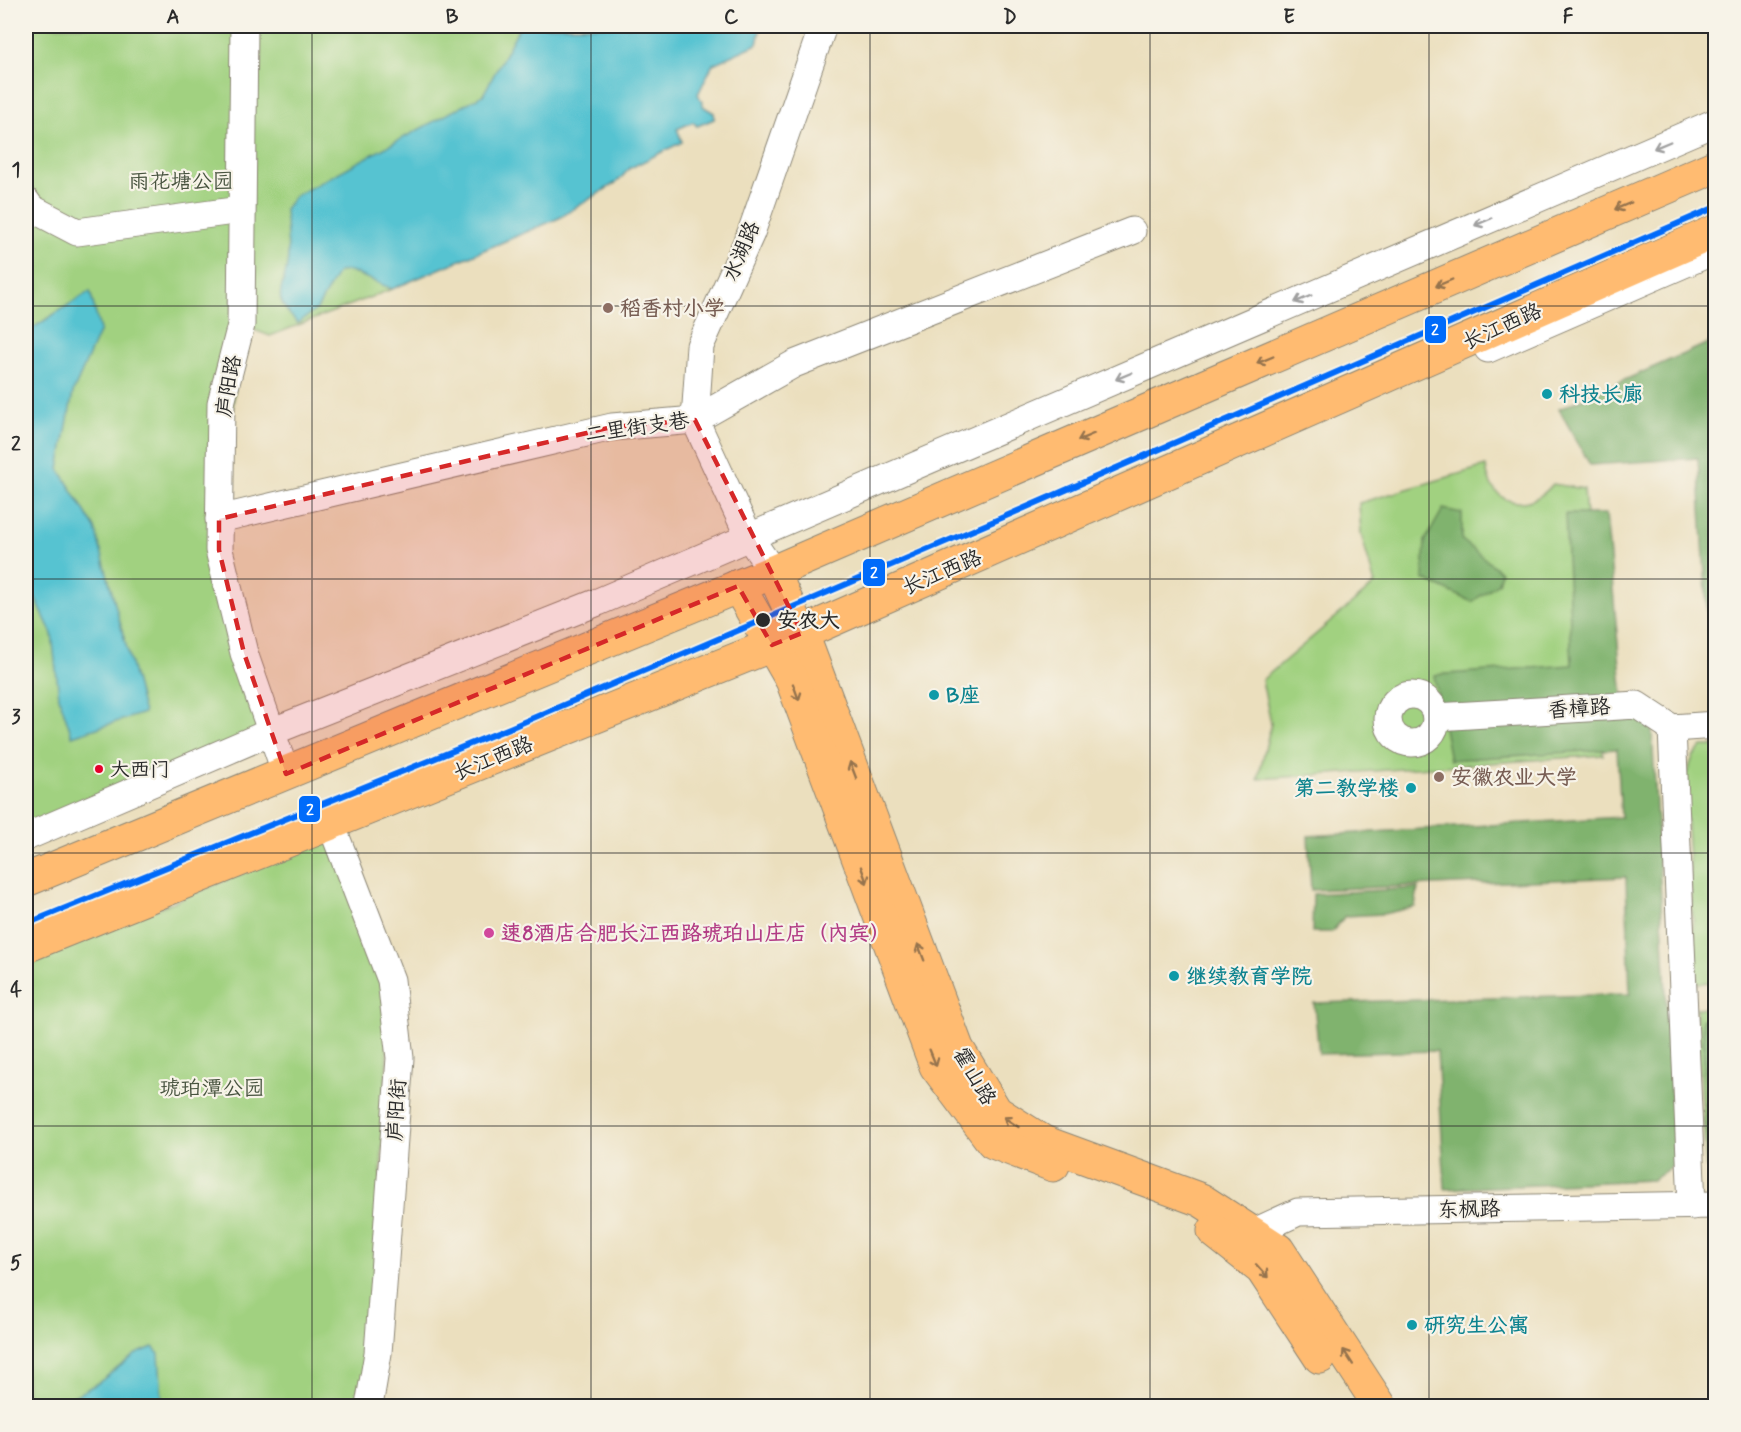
<svg xmlns="http://www.w3.org/2000/svg" width="1741" height="1432" font-family="Mynerve,'LXGW WenKai TC',sans-serif">
  <style>
    .green { fill: #a1d180; stroke: #667e56; stroke-width: 1.5 }
    .forest { fill: #80b36e; stroke: #566f4c; stroke-width: 1.5 }
    .water { fill: #57c3d1; stroke: #41777e; stroke-width: 1.5 }
    .lines { fill: none; stroke-linecap: round; stroke-linejoin: round }
    .minor-casing { stroke: #8b8574; stroke-width: 29 }
    .major-casing { stroke: #8b8574; stroke-width: 35 }
    .highway-casing { stroke: #8b8574; stroke-width: 35 }
    .minor { stroke: #fff; stroke-width: 27 }
    .major { stroke: #ffbb71; stroke-width: 33 }
    .highway { stroke: #ffbb71; stroke-width: 33 }
    .metro-1-casing { stroke: #f7f3e8; stroke-width: 10 }
    .metro-1 { stroke: #006bfa; stroke-width: 6 }
    .oneway { stroke: #a0a0a0 }
    .oneway2 { stroke: #95734e }
    .marked { fill: #d62828; fill-opacity: 0.2; stroke: #d62828; stroke-width: 4.5; stroke-dasharray: 12 8; stroke-linejoin: round }
    .grid { fill: none; stroke: #2b2b2b; stroke-width: 1.5; stroke-opacity: 0.55 }
    .education-dot { fill: #8d6e63; stroke: #f7f3e8; stroke-width: 2 }
    .culture-dot { fill: #0f9aa8; stroke: #f7f3e8; stroke-width: 2 }
    .stop-dot { fill: #2b2b2b; stroke: #f7f3e8; stroke-width: 2 }
    .bus-dot { fill: #e4002b; stroke: #f7f3e8; stroke-width: 2 }
    .hotel-dot { fill: #d1479c; stroke: #f7f3e8; stroke-width: 2 }
    .labels { text-anchor: middle; stroke-width: 4.5; stroke-linejoin: round; paint-order: stroke }
    .bus-label { font-size: 20px; fill: #2b2b2b; stroke: #f7f3e8; text-anchor: start }
    .park-label { font-size: 21px; fill: #485440; stroke: #f7f3e8 }
    .street-label { font-size: 21px; fill: #2b2b2b; stroke: #f7f3e8 }
    .education-label { font-size: 21px; font-weight: bold; fill: #785e54; stroke: #f7f3e8; text-anchor: start }
    .culture-label { font-size: 21px; font-weight: bold; fill: #0d838f; stroke: #f7f3e8; text-anchor: start }
    .stop-label { font-size: 21px; font-weight: bold; fill: #2b2b2b; stroke: #f7f3e8; text-anchor: start }
    .hotel-label { font-size: 21px; font-weight: bold; fill: #b23c85; stroke: #f7f3e8; text-anchor: start }
    .line-badge { stroke: #f7f3e8; stroke-width: 2 }
    .badge-label { font-size: 16px; text-anchor: middle; font-weight: bold; fill: #fff }
    .neatline { fill: none; stroke: #2b2b2b; stroke-width: 2 }
    .grid-label { font-size: 20px; text-anchor: middle; font-weight: bold; fill: #2b2b2b }
  </style>
  <rect width="100%" height="100%" fill="#f7f3e8"/>
  <filter id="ink" filterUnits="userSpaceOnUse"><feTurbulence type="fractalNoise" baseFrequency=".0167" numOctaves="2"/><feDisplacementMap in="SourceGraphic" scale="12" xChannelSelector="R" yChannelSelector="G"/><feConvolveMatrix kernelMatrix="1 2 1 2 8 2 1 2 1" color-interpolation-filters="sRGB"/></filter>
  <filter id="wash" filterUnits="userSpaceOnUse"><feTurbulence type="fractalNoise" baseFrequency=".008" numOctaves="4" result="noise"/><feDisplacementMap in="SourceGraphic" scale="24" xChannelSelector="R" yChannelSelector="G"/><feGaussianBlur stdDeviation="1.35" result="paint"/><feColorMatrix in="noise" values="0 0 0 0 0 0 0 0 0 0 0 0 0 0 0 0 0 1.4 0 .05"/><feComposite in="paint" operator="in"/></filter>
  <g filter="url(#wash)">
    <rect width="100%" height="100%" fill="#ebdfbe"/>
    <g class="green">
      <path d="M 26,26 L 761,26 L 757,44 L 712,64 L 698,94 L 704,107 L 714,113 L 714,119 L 697,126 L 693,122 L 677,129 L 682,142 L 630,168 L 617,182 L 559,218 L 392,289 L 270,336 L 241,325 L 219,550 L 271,732 L 26,837 Z"/>
      <path d="M 1486,466 C 1490,506 1529,514 1553,484 L 1584,489 L 1603,755 L 1258,779 L 1271,724 L 1262,680 L 1375,584 L 1361,534 L 1359,503 Z"/>
      <path d="M 1702,746 L 1715,746 L 1715,982 L 1697,983 L 1684,781 L 1693,757 Z"/>
      <path d="M 335,835 L 391,980 L 369,1406 L 26,1406 L 26,963 Z"/>
      <path d="M 1715,1007 L 1715,1176 L 1706,1167 L 1696,1008 Z"/>
    </g>
    <g class="forest">
      <path d="M 1715,340 L 1716,709 L 1713,709 L 1698,458 L 1590,465 L 1559,409 Z"/>
      <path d="M 1443,509 L 1462,513 L 1462,540 L 1501,572 L 1498,583 L 1472,602 L 1423,579 L 1425,541 Z"/>
      <path d="M 1565,514 L 1606,514 L 1624,709 L 1652,730 L 1675,1164 L 1652,1180 L 1445,1189 L 1437,1051 L 1319,1054 L 1314,1003 L 1630,994 L 1626,877 L 1311,890 L 1308,836 L 1621,817 L 1617,749 L 1450,760 L 1434,675 L 1572,665 Z"/>
      <path d="M 1418,888 L 1415,907 L 1383,914 L 1345,916 L 1332,932 L 1312,932 L 1313,894 Z"/>
      <path d="M 1715,1013 L 1715,1166 L 1708,1158 L 1702,1020 Z"/>
    </g>
    <g class="water">
      <path d="M 520,26 L 761,26 L 757,44 L 713,64 L 698,94 L 704,107 L 714,113 L 714,119 L 697,126 L 693,122 L 677,129 L 682,142 L 630,168 L 617,182 L 559,218 L 392,289 L 350,271 L 338,272 L 317,309 L 298,323 C 266,293 287,290 288,256 C 288,241 286,225 285,209 L 295,196 L 483,95 Z"/>
      <path d="M 90,291 L 100,330 L 73,392 L 59,469 L 95,528 L 144,713 L 72,736 L 59,697 L 52,634 L 26,578 L 26,321 L 33,328 Z"/>
      <path d="M 153,1347 L 159,1354 L 162,1400 L 150,1406 L 56,1406 L 98,1383 L 136,1354 Z"/>
    </g>
  </g>
  <g filter="url(#ink)">
    <g class="lines">
      <defs>
        <g id="minor">
          <path d="M 244,26 L 241,325 L 221,403 L 219,550 L 244,653 L 286,774"/>
          <path d="M 26,201 L 31,208 L 77,232 L 241,210"/>
          <path d="M 1488,349 L 1716,250"/>
          <path d="M 219,519 L 612,427 L 695,420 L 794,364 L 1132,231"/>
          <path d="M 773,572 L 749,537 L 695,420 L 700,346 L 751,233 L 823,26"/>
          <circle cx="1412" cy="719" r="24"/>
          <path d="M 1436,717 L 1637,705 L 1672,728 L 1716,725"/>
          <path d="M 1672,728 L 1692,1206"/>
          <path d="M 331,824 L 391,980 L 400,1058 L 378,1353 L 369,1406"/>
          <path d="M 26,837 L 271,732 L 598,602 L 1716,122"/>
          <path d="M 1237,1240 L 1298,1212 L 1716,1205"/>
        </g>
        <g id="major">
          <path d="M 773,572 L 805,642 L 957,1048 L 996,1112 L 1043,1142 L 1201,1200 L 1278,1250 L 1380,1406"/>
          <path d="M 738,586 L 792,680 L 936,1066 L 993,1142 L 1053,1165"/>
          <path d="M 1214,1231 L 1262,1269 L 1320,1357"/>
        </g>
        <g id="highway">
          <path d="M 26,880 L 773,572 L 1716,166"/>
          <path d="M 26,946 L 802,633 L 1716,231"/>
        </g>
      </defs>
      <use href="#minor" class="minor-casing"/>
      <use href="#major" class="major-casing"/>
      <use href="#highway" class="highway-casing"/>
      <use href="#minor" class="minor"/>
      <use href="#major" class="major"/>
      <use href="#highway" class="highway"/>
      <defs>
        <path id="metro-1" d="M 26,924 L 512,727 L 1013,513 L 1716,207"/>
      </defs>
      <use href="#metro-1" class="metro-1-casing"/>
      <use href="#metro-1" class="metro-1"/>
    </g>
    <defs><path id="oneway-shaft" d="M-6 0H5M1.5-3L5.5 0L1.5 3" fill="none" stroke-width="1.6" stroke-linecap="round" stroke-linejoin="round" transform="scale(1.5)"/></defs>
    <g class="oneway">
      <use href="#oneway-shaft" transform="translate(1662 145) rotate(157)"/>
      <use href="#oneway-shaft" transform="translate(1483 222) rotate(157)"/>
      <use href="#oneway-shaft" transform="translate(1303 299) rotate(157)"/>
      <use href="#oneway-shaft" transform="translate(1124 376) rotate(157)"/>
    </g>
    <g class="oneway2">
      <use href="#oneway-shaft" transform="translate(1623 206) rotate(157)"/>
      <use href="#oneway-shaft" transform="translate(1444 283) rotate(157)"/>
      <use href="#oneway-shaft" transform="translate(1265 360) rotate(157)"/>
      <use href="#oneway-shaft" transform="translate(1086 437) rotate(157)"/>
      <use href="#oneway-shaft" transform="translate(796 692) rotate(70)"/>
      <use href="#oneway-shaft" transform="translate(853 770) rotate(-111)"/>
      <use href="#oneway-shaft" transform="translate(864 875) rotate(70)"/>
      <use href="#oneway-shaft" transform="translate(921 952) rotate(-111)"/>
      <use href="#oneway-shaft" transform="translate(933 1058) rotate(68)"/>
      <use href="#oneway-shaft" transform="translate(1011 1122) rotate(-147)"/>
      <use href="#oneway-shaft" transform="translate(1262 1271) rotate(48)"/>
      <use href="#oneway-shaft" transform="translate(1348 1357) rotate(-123)"/>
    </g>
  </g>
  <path class="marked" d="M 695,420 L 802,633 L 772,645 L 738,586 L 286,774 L 244,653 L 219,550 L 219,519 L 612,427 Z"/>
  <path class="grid" d="M 312,26 L 312,1406M 591,26 L 591,1406M 870,26 L 870,1406M 1150,26 L 1150,1406M 1429,26 L 1429,1406M 26,306 L 1716,306M 26,579 L 1716,579M 26,853 L 1716,853M 26,1126 L 1716,1126"/>
  <g class="education-dot">
    <circle cx="608" cy="308" r="6"/>
    <circle cx="1439" cy="777" r="6"/>
  </g>
  <g class="culture-dot">
    <circle cx="1547" cy="394" r="6"/>
    <circle cx="934" cy="695" r="6"/>
    <circle cx="1411" cy="788" r="6"/>
    <circle cx="1174" cy="976" r="6"/>
    <circle cx="1412" cy="1325" r="6"/>
  </g>
  <circle class="stop-dot" cx="763" cy="620" r="8"/>
  <circle class="bus-dot" cx="99" cy="769" r="5"/>
  <circle class="hotel-dot" cx="489" cy="933" r="6"/>
  <g class="labels">
    <g class="bus-label">
      <text x="110" y="776">大西门</text>
    </g>
    <g class="park-label">
      <text x="181" y="188">雨花塘公园</text>
      <text x="212" y="1095">琥珀潭公园</text>
    </g>
    <g class="street-label">
      <text transform="translate(741 251) rotate(-67)" y="7">水湖路</text>
      <text transform="translate(1502 326) rotate(-24)" y="7">长江西路</text>
      <text transform="translate(228 386) rotate(-80)" y="7">庐阳路</text>
      <text transform="translate(637 427) rotate(-8)" y="7">二里街支巷</text>
      <text transform="translate(942 572) rotate(-23)" y="7">长江西路</text>
      <text transform="translate(1579 708) rotate(-4)" y="7">香樟路</text>
      <text transform="translate(493 758) rotate(-22)" y="7">长江西路</text>
      <text transform="translate(975 1076) rotate(60)" y="7">霍山路</text>
      <text transform="translate(396 1110) rotate(-86)" y="7">庐阳街</text>
      <text transform="translate(1469 1209) rotate(-1)" y="7">东枫路</text>
    </g>
    <g class="education-label">
      <text x="620" y="315">稻香村小学</text>
      <text x="1451" y="784">安徽农业大学</text>
    </g>
    <g class="culture-label">
      <text x="1559" y="401">科技长廊</text>
      <text x="946" y="702">B座</text>
      <text x="1399" y="795" text-anchor="end">第二教学楼</text>
      <text x="1186" y="983">继续教育学院</text>
      <text x="1424" y="1332">研究生公寓</text>
    </g>
    <g class="stop-label">
      <text x="777" y="627">安农大</text>
    </g>
    <g class="hotel-label">
      <text x="501" y="940">速8酒店合肥长江西路琥珀山庄店（内宾）</text>
    </g>
  </g>
  <g class="line-badge">
    <rect x="1424" y="315" width="23" height="29" rx="6" fill="#006bfa"/>
    <rect x="862" y="558" width="24" height="29" rx="6" fill="#006bfa"/>
    <rect x="298" y="795" width="23" height="28" rx="6" fill="#006bfa"/>
  </g>
  <g class="badge-label">
    <text x="1435" y="335">2</text>
    <text x="874" y="578">2</text>
    <text x="310" y="815">2</text>
  </g>
  <rect width="1741" height="1432" fill="none" stroke="#f7f3e8" stroke-width="66"/>
  <rect x="33" y="33" width="1675" height="1366" class="neatline"/>
  <g class="grid-label">
    <text x="173" y="23">A</text>
    <text x="452" y="23">B</text>
    <text x="731" y="23">C</text>
    <text x="1010" y="23">D</text>
    <text x="1289" y="23">E</text>
    <text x="1568" y="23">F</text>
    <text x="16" y="176">1</text>
    <text x="16" y="450">2</text>
    <text x="16" y="723">3</text>
    <text x="16" y="996">4</text>
    <text x="16" y="1269">5</text>
  </g>
</svg>
